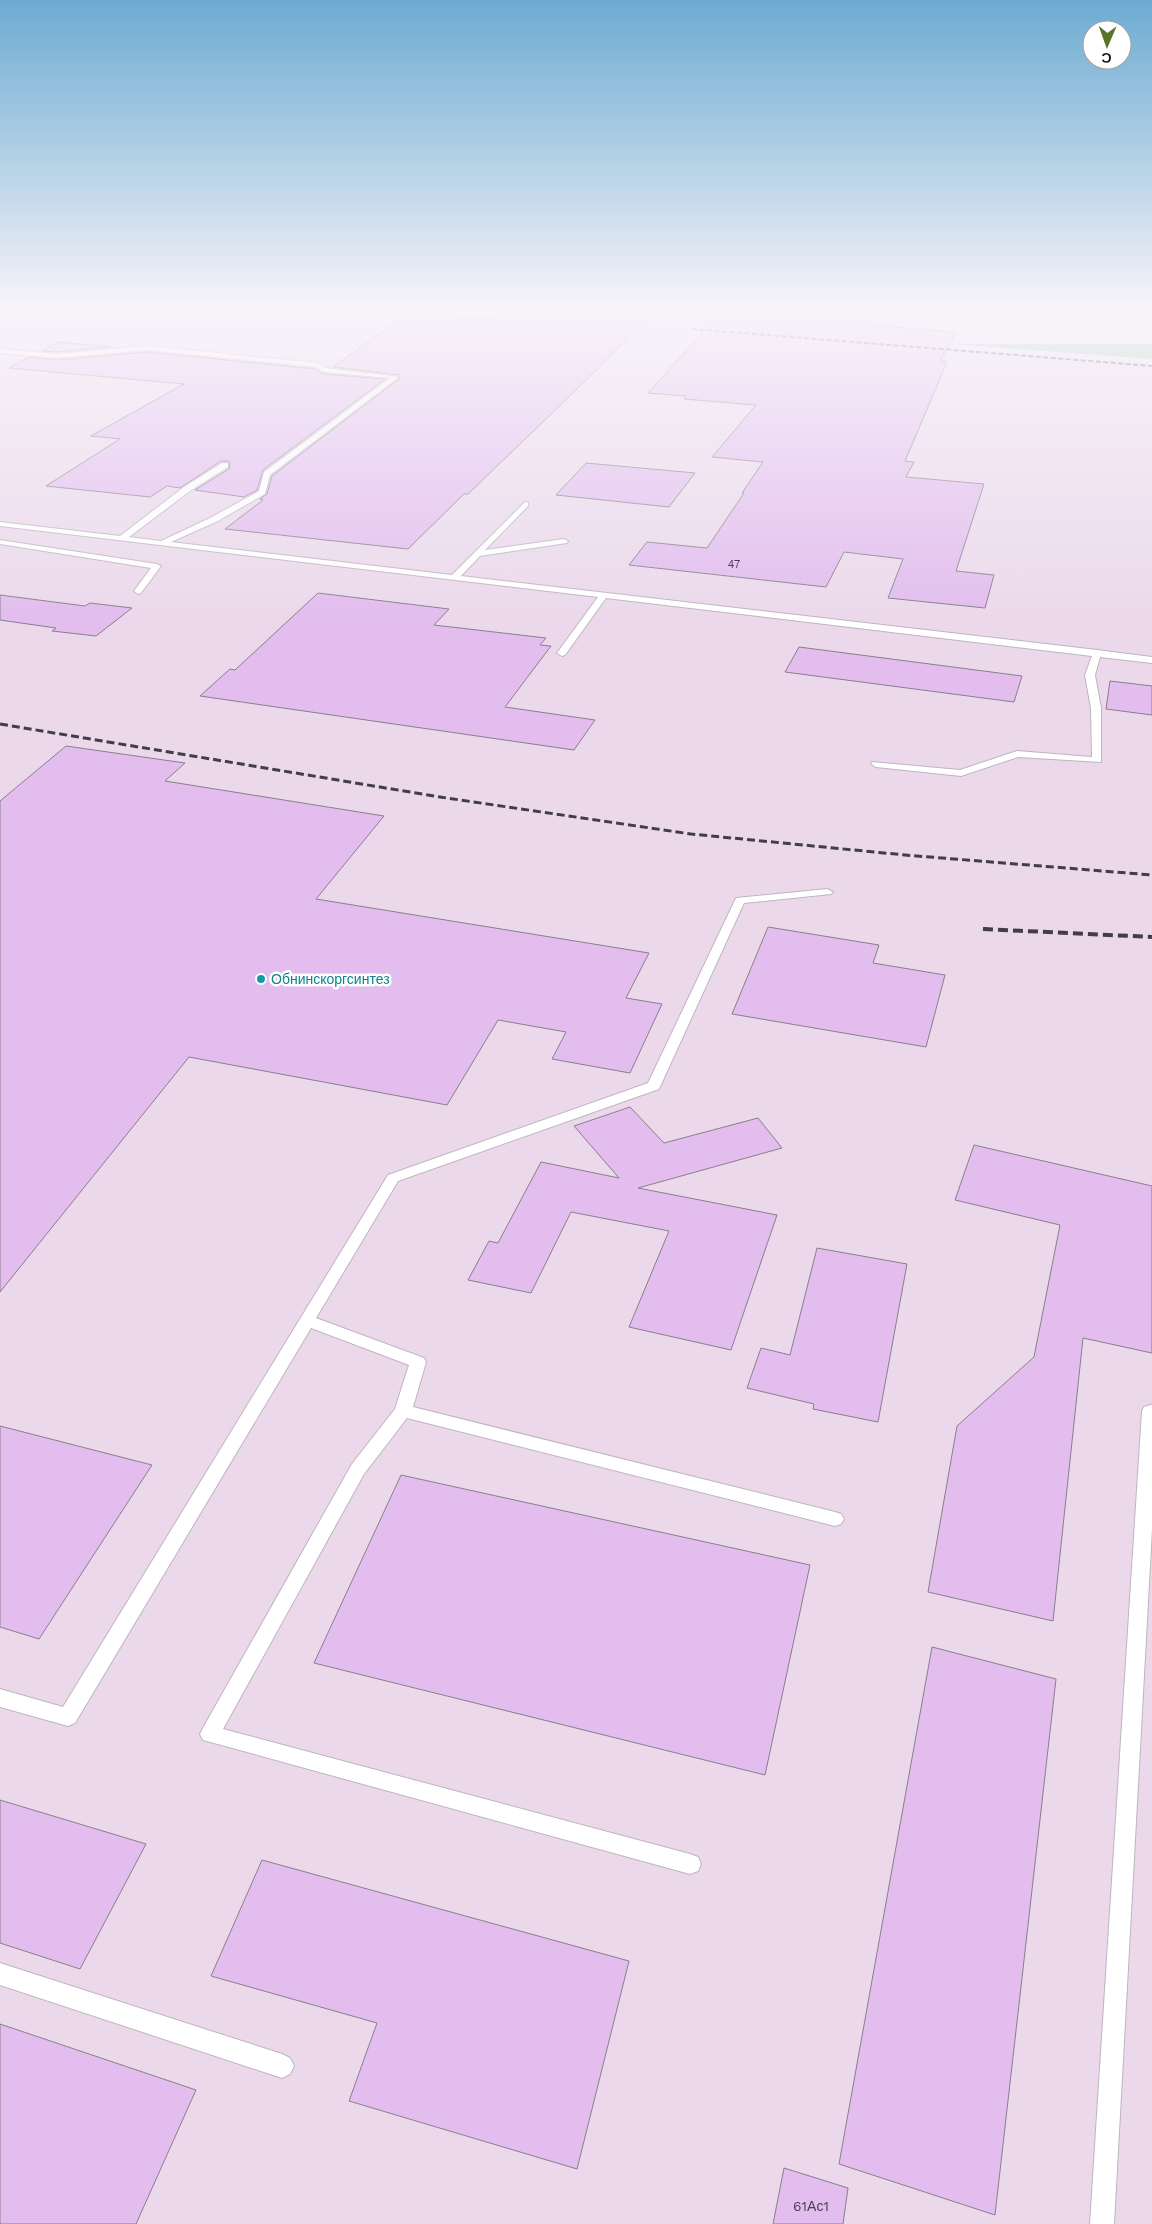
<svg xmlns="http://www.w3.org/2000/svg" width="1152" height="2224" font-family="'Work Sans',sans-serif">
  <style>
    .built { fill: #e7d8ec }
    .industrial { fill: #ebd9eb }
    .forest { fill: #8cc19a }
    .building { fill: #e2bdee; stroke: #897f8b }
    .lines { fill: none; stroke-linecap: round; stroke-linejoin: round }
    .lane-casing { stroke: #beb4c1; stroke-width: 2 }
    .street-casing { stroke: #beb4c1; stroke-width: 3 }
    .lane { fill: #fff; fill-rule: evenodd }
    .street { fill: #fff; fill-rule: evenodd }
    .rail-far2 { stroke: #423e44; stroke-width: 2; stroke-dasharray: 5 2.5; stroke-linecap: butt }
    .rail-far1 { stroke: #423e44; stroke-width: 3; stroke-dasharray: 8 4; stroke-linecap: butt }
    .rail { stroke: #423e44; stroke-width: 4; stroke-dasharray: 10 5; stroke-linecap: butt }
    .culture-dot { fill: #0f9aa8; stroke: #fff; stroke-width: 2 }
    .labels { text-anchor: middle; stroke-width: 5; stroke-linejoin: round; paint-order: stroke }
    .number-label { font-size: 11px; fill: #4a3f4f }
    .culture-label { font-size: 14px; fill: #0d838f; stroke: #fff; text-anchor: start }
    .near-number-label { font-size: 14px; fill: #4a3f4f }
  </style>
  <rect width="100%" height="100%" fill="#f0e6f3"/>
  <g class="built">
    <path d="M 37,307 L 113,307 L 45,341 L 0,337 L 0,325 Z"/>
    <path d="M 492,307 L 913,307 L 890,344 L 486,312 Z"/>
    <path d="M 1058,307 L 1152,307 L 1152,314 Z"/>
  </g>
  <path class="industrial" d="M 113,307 L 425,307 L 1152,364 L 1152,2224 L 0,2224 L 0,337 L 45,341 Z"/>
  <path class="forest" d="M 953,344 L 1152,344 L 1152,359 Z"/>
  <g class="building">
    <path d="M 555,307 L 660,307 L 575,391 L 468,494 L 464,494 L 408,549 L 225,529 L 263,500 L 260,499 L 267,494 L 272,476 L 400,378 L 399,375 L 333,367 L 409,313 L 536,323 Z"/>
    <path d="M 726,307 L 882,307 L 870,325 L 956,332 L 940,361 L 947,362 L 905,461 L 914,462 L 906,477 L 984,484 L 956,571 L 994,575 L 985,608 L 888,598 L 903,559 L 844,552 L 826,587 L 629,565 L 647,542 L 707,548 L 744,493 L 742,493 L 763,462 L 712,457 L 756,405 L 684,399 L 686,396 L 648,393 Z"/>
    <path d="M 58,342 L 111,347 L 57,352 L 42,351 Z"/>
    <path d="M 147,352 L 315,369 L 323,374 L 385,379 L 263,470 L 257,490 L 244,497 L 195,490 L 229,469 L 230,463 L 228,461 L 221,461 L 180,488 L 167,486 L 150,497 L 46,486 L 120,439 L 91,436 L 184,384 L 9,368 L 29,357 L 57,360 Z"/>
    <path d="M 586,463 L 695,473 L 669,507 L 556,495 Z"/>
    <path d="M 318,593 L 449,609 L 434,625 L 546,638 L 540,645 L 551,646 L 505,707 L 595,720 L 574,750 L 200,696 L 230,669 L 235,670 Z"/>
    <path d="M 0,595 L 85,606 L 90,603 L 132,608 L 96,636 L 52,631 L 56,628 L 0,620 Z"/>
    <path d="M 799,647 L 1022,676 L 1014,702 L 785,672 Z"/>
    <path d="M 1110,681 L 1152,686 L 1152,715 L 1106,709 Z"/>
    <path d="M 66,746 L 185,763 L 165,781 L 384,816 L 316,899 L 649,953 L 626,998 L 662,1004 L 630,1073 L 552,1059 L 566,1032 L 498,1020 L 447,1105 L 189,1057 L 0,1292 L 0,801 Z"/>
    <path d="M 768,927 L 879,945 L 873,963 L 945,975 L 926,1047 L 732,1014 Z"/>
    <path d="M 630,1107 L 664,1143 L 758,1118 L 782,1148 L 638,1188 L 777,1215 L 731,1350 L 629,1327 L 669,1231 L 571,1212 L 531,1293 L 468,1280 L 489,1241 L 498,1243 L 541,1162 L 619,1178 L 574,1126 Z"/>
    <path d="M 974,1145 L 1152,1186 L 1152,1353 L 1083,1338 L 1053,1621 L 928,1592 L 957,1426 L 1034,1357 L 1060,1225 L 955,1200 Z"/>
    <path d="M 817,1248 L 907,1264 L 878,1422 L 813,1409 L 814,1404 L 747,1388 L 761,1348 L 790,1355 Z"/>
    <path d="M 0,1426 L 152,1465 L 39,1639 L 0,1627 Z"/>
    <path d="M 401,1475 L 810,1565 L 765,1775 L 314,1663 Z"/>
    <path d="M 932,1647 L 1056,1679 L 995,2215 L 839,2164 Z"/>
    <path d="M 0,1800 L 146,1844 L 80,1969 L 0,1943 Z"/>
    <path d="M 262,1860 L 629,1961 L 577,2169 L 349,2101 L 377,2023 L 211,1976 Z"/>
    <path d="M 0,2024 L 196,2090 L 136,2224 L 0,2224 Z"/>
    <path d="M 784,2168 L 848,2188 L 843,2224 L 773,2224 Z"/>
  </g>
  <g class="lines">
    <defs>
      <g id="lane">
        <path d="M 1120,307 L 1152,307 L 1152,311 L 1123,309 Z"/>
        <path d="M 147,346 L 318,363 L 325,368 L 399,377 L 270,475 L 265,494 L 216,522 L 171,542 L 452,575 L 525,502 L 528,502 L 528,506 L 485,550 L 564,539 L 568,541 L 567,543 L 480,556 L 461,576 L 1097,650 L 1152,657 L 1152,663 L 1100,657 L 1095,675 L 1101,708 L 1101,762 L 1018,757 L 961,776 L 876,767 L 871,764 L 872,762 L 960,770 L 1017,751 L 1092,757 L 1091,708 L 1085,675 L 1092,656 L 606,598 L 565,655 L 562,656 L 557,653 L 598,597 L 0,526 L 0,522 L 120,536 L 184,487 L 222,463 L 228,463 L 228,467 L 190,491 L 129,537 L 161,541 L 210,518 L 259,491 L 264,472 L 390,378 L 323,372 L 316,367 L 147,350 L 57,358 L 0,353 L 0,349 L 57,354 Z"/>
        <path d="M 0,540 L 157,564 L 161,566 L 141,593 L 138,594 L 134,591 L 151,568 L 0,544 Z"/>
        <path d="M 827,889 L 833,892 L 831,894 L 744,903 L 659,1089 L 398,1181 L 316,1318 L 424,1358 L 426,1362 L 413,1407 L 835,1512 L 841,1514 L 844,1519 L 841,1524 L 835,1526 L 407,1418 L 364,1474 L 223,1729 L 690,1854 L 698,1857 L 701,1864 L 698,1871 L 690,1874 L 203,1740 L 200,1734 L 203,1728 L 352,1464 L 395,1409 L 409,1365 L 311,1328 L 75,1723 L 68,1726 L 0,1707 L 0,1689 L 63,1707 L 388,1175 L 648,1083 L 736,898 Z"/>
        <path d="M 1150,1405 L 1152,1405 L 1152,1529 L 1114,2224 L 1090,2224 L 1142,1411 L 1144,1407 Z"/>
        <path d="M 0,1963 L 282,2054 L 290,2058 L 294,2066 L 290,2074 L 282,2078 L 0,1985 Z"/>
      </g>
      <path id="street" d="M 10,307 L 24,307 L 0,319 L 0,312 Z"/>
    </defs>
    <use href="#lane" class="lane-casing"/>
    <use href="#street" class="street-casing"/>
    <use href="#lane" class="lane"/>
    <use href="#street" class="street"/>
    <path class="rail-far2" d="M 692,329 L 1152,366"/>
    <g class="rail-far1">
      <path d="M 0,724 L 440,797 L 691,834 L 905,855 L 1152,875"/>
      <path d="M 983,929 L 988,929"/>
    </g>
    <path class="rail" d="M 983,929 L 1152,937"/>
  </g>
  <linearGradient id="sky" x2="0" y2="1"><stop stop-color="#6cabd1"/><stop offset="0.5" stop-color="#f8f4fa"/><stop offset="1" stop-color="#f8f4fa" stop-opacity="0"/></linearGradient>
  <rect width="1152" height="618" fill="url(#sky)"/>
  <circle class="culture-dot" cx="261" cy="979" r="5"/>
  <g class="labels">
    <g class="number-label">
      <text x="734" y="568">47</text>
    </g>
    <g class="culture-label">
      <text x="271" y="984">Обнинскоргсинтез</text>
    </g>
    <g class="near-number-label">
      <text x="811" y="2211">61Ас1</text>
    </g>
  </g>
  <g transform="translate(1107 45) rotate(182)"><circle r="24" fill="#ffffff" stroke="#a3a1a3"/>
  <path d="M0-4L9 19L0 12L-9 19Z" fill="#5a7427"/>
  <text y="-8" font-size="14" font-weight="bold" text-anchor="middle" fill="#18151a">С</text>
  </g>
</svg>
